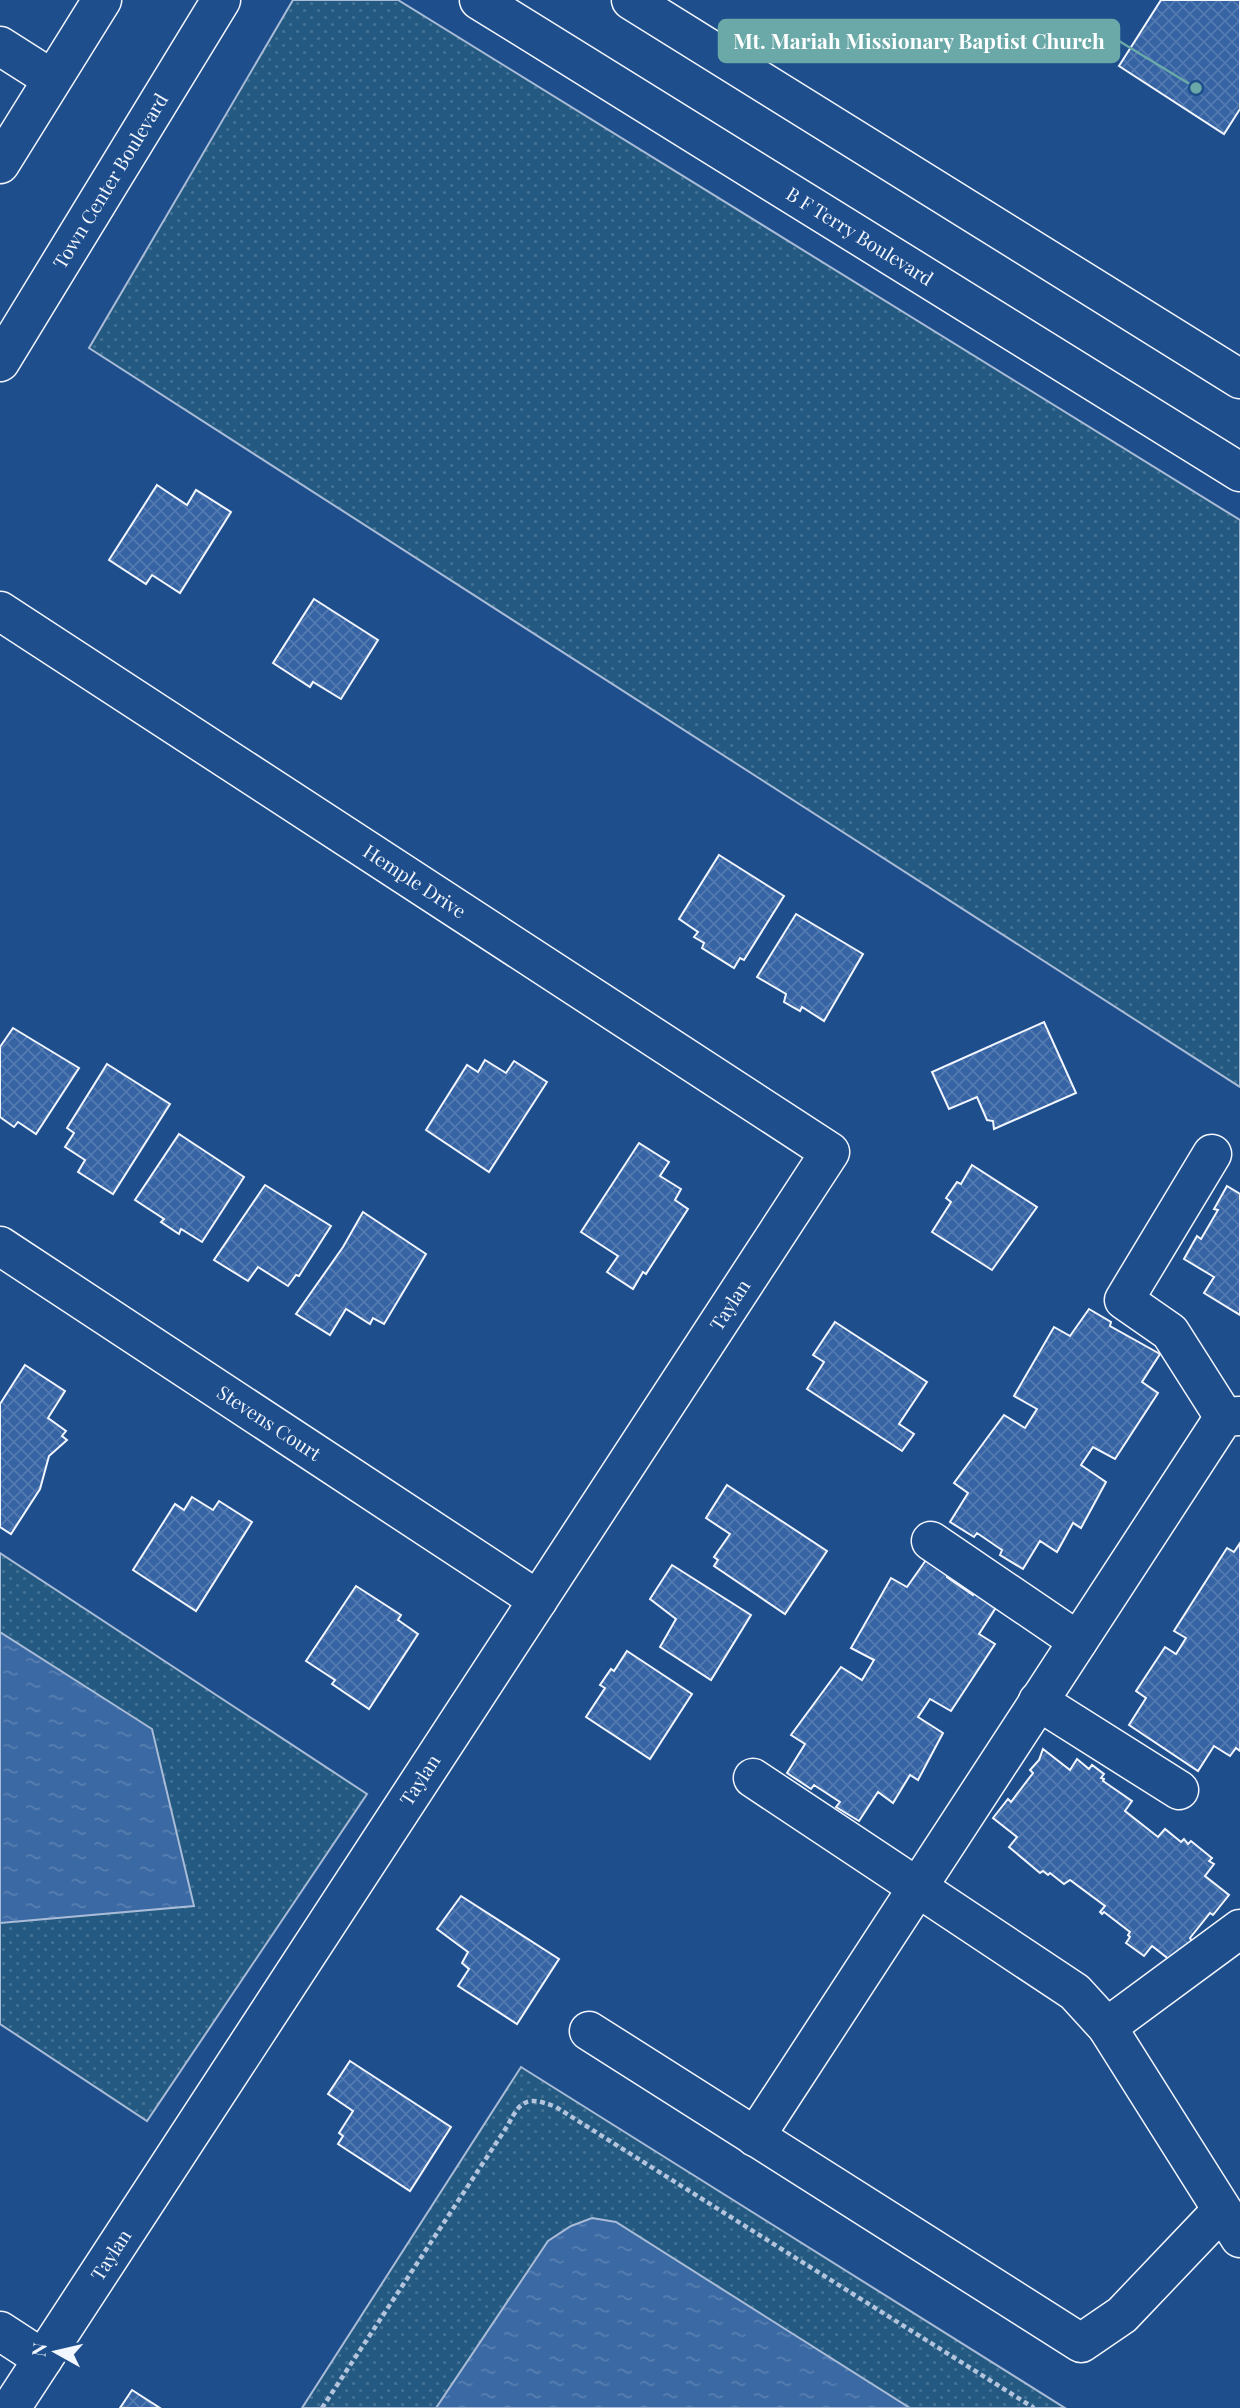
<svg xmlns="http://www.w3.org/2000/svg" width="1240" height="2408" font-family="'Playfair Display',serif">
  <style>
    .green { fill: url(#green-dots); stroke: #a8bbd7; stroke-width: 2 }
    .water { fill: url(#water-ripples); stroke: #a8bbd7; stroke-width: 2 }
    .building { fill: url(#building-cross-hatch); stroke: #f2f6ff; stroke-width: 2 }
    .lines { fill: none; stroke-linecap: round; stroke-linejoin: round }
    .minor-casing { stroke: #f2f6ff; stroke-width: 41 }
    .major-casing { stroke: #f2f6ff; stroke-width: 41 }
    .path { stroke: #b3c4dc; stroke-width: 4.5; stroke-dasharray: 5 3.5; stroke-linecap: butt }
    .minor { stroke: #1f4e8c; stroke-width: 38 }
    .major { stroke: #1f4e8c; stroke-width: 38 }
    .labels { text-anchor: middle; stroke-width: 5; stroke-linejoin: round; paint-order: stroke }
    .street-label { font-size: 19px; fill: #f2f6ff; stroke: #1f4e8c }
    .leader { fill: none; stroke: #6aa9a8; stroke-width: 2.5 }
    .callout-dot { fill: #6aa9a8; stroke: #1f4e8c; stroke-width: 2.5 }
    .callout { fill: #6aa9a8; stroke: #6aa9a8; stroke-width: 2.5 }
    .callout-label { font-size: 21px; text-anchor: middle; font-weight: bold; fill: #fff }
  </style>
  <defs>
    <pattern id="green-dots" width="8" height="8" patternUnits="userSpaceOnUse" patternTransform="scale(1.75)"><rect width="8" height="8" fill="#245a82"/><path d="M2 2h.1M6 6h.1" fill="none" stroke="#447295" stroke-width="1.8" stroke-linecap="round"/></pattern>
    <pattern id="water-ripples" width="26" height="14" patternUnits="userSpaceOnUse" patternTransform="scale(1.75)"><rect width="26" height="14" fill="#3b69a3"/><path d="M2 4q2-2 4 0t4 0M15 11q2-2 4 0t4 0" fill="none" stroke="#587fb1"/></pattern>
    <pattern id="building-cross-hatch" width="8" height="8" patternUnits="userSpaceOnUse" patternTransform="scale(1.75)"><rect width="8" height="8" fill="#3563a3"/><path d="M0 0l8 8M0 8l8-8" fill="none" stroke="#537ab1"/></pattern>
  </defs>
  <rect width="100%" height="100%" fill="#1f4e8c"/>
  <g class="green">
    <path d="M 293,0 L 398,0 L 1240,520 L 1240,1087 L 89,348 Z"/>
    <path d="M 0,1553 L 367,1794 L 147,2121 L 0,2024 Z"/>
    <path d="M 521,2067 L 1065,2408 L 302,2408 Z"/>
  </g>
  <g class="water">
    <path d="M 0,1632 L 152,1729 L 194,1906 L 0,1923 Z"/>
    <path d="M 592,2218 L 616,2222 L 910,2408 L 436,2408 L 548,2241 L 571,2226 Z"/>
  </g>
  <g class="building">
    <path d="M 1161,0 L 1240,0 L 1240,109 L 1224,134 L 1119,66 Z"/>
    <path d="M 157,485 L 187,505 L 196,490 L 231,512 L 180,593 L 152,575 L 146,584 L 109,560 Z"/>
    <path d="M 314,599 L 378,640 L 341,699 L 313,682 L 310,687 L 273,663 Z"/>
    <path d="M 719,855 L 784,896 L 744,960 L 740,958 L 734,968 L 702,948 L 704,943 L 694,937 L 698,932 L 679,919 Z"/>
    <path d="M 796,914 L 863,954 L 824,1021 L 802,1007 L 800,1011 L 784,1002 L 786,994 L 757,977 Z"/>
    <path d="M 1044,1022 L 1076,1093 L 994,1129 L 993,1121 L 987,1120 L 977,1097 L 949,1109 L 932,1072 Z"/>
    <path d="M 13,1028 L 79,1068 L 36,1134 L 18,1122 L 14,1127 L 0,1117 L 0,1047 Z"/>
    <path d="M 485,1060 L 506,1073 L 514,1061 L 547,1082 L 489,1172 L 426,1130 L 467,1065 L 478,1072 Z"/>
    <path d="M 107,1064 L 170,1104 L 113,1194 L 78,1172 L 85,1160 L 65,1147 L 74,1133 L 67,1128 Z"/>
    <path d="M 179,1134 L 244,1177 L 202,1242 L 181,1229 L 179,1234 L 161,1222 L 164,1219 L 135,1200 Z"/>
    <path d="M 639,1143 L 669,1162 L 660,1176 L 681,1189 L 675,1200 L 688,1209 L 646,1274 L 643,1272 L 633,1289 L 607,1272 L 618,1256 L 581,1232 Z"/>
    <path d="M 972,1165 L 1037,1207 L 992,1270 L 932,1232 L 951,1202 L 946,1198 L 957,1182 L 961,1184 Z"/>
    <path d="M 265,1185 L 331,1226 L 299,1276 L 296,1275 L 288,1286 L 258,1267 L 248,1281 L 214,1260 Z"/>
    <path d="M 1227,1186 L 1240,1194 L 1240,1315 L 1204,1293 L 1214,1277 L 1184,1259 L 1197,1236 L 1201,1239 L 1218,1210 L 1214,1209 Z"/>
    <path d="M 363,1212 L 426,1254 L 384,1324 L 373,1318 L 370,1324 L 346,1309 L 330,1335 L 296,1314 L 343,1247 Z"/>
    <path d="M 1089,1309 L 1111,1322 L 1110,1326 L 1160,1354 L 1142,1382 L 1158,1393 L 1115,1459 L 1093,1447 L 1081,1465 L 1106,1482 L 1081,1528 L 1073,1523 L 1057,1552 L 1040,1541 L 1023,1569 L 1000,1555 L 1002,1550 L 977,1533 L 974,1537 L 950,1522 L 968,1493 L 954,1483 L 1004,1415 L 1025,1428 L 1037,1409 L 1014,1396 L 1054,1327 L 1070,1336 Z"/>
    <path d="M 835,1322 L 927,1382 L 899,1424 L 914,1434 L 902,1451 L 807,1389 L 824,1362 L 813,1355 Z"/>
    <path d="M 25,1365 L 65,1391 L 48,1418 L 66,1431 L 62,1436 L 67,1440 L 49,1456 L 40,1489 L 11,1534 L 0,1527 L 0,1404 Z"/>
    <path d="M 727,1485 L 827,1551 L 785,1614 L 714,1566 L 718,1560 L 714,1557 L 730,1534 L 706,1518 Z"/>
    <path d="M 192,1497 L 213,1510 L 219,1501 L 252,1522 L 196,1611 L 133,1570 L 175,1504 L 184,1510 Z"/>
    <path d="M 1240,1543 L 1240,1751 L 1236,1748 L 1230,1756 L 1214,1746 L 1198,1771 L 1129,1725 L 1146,1698 L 1136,1691 L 1165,1647 L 1176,1654 L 1186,1638 L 1174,1631 L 1227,1548 L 1234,1552 Z"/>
    <path d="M 926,1560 L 948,1574 L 947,1577 L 973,1595 L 975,1592 L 997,1606 L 979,1634 L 995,1644 L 951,1711 L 930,1699 L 918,1717 L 943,1733 L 918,1780 L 910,1775 L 893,1803 L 878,1792 L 859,1821 L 836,1807 L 840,1802 L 814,1785 L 811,1789 L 787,1773 L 805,1744 L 791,1735 L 841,1667 L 862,1680 L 874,1660 L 851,1648 L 891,1578 L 907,1587 Z"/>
    <path d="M 672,1565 L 751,1615 L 711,1680 L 660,1647 L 676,1619 L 650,1599 Z"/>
    <path d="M 356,1586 L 401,1615 L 398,1620 L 418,1634 L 369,1709 L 332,1684 L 335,1680 L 306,1661 Z"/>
    <path d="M 627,1651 L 692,1694 L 650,1759 L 586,1717 L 605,1688 L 600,1685 L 611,1669 L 614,1671 Z"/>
    <path d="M 1043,1749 L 1070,1770 L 1077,1759 L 1089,1769 L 1092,1765 L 1104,1774 L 1101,1778 L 1104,1779 L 1103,1781 L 1132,1801 L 1125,1811 L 1158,1837 L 1165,1829 L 1181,1842 L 1184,1839 L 1188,1844 L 1191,1841 L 1212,1858 L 1209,1861 L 1214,1864 L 1205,1876 L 1229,1895 L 1213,1915 L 1210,1913 L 1190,1938 L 1192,1941 L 1175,1964 L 1152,1946 L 1144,1956 L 1126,1943 L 1130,1937 L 1128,1935 L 1130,1932 L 1104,1912 L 1102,1914 L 1100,1912 L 1105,1906 L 1070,1880 L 1064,1884 L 1050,1873 L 1048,1875 L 1043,1871 L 1040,1873 L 1009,1847 L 1017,1837 L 993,1818 L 1008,1799 L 1011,1802 L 1033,1773 L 1030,1770 L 1039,1760 Z"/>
    <path d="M 461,1896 L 559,1959 L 517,2024 L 458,1986 L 469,1969 L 462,1963 L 468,1952 L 437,1929 Z"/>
    <path d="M 350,2061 L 451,2127 L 410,2191 L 338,2144 L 343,2136 L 339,2133 L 353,2111 L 328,2094 Z"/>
    <path d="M 132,2390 L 160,2408 L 120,2408 Z"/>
  </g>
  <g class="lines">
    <defs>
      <g id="minor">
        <path d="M 0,46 L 52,79"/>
        <path d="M 0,164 L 102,0"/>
        <path id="s1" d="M 0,362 L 221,0"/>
        <path id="s2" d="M 0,611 L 830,1152 L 11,2408"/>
        <path d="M 1212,1154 L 1124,1300 L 1170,1332 L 1224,1417"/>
        <path id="s3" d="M 0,1246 L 538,1600"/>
        <path d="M 931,1541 L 1078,1641"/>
        <path d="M 1038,1701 L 1179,1790"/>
        <path d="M 753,1778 L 1075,1992 L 1107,2027 L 1240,2238"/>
        <path d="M 1107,2027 L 1240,1929"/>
        <path d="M 589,2031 L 1081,2343 L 1122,2315 L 1221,2211"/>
        <path d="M 755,2137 L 1224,1417 L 1240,1416"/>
        <path d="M 0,2331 L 43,2359"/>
      </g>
      <g id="major">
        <path id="s4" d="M 479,0 L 1240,472"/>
        <path d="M 631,0 L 1240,379"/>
      </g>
    </defs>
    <use href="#minor" class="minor-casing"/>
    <use href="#major" class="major-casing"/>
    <path class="path" d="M 322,2408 L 508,2125 C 521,2099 528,2096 556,2107 L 1034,2408"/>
    <use href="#minor" class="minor"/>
    <use href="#major" class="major"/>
  </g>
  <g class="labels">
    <g class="street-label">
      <text dy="7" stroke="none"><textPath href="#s1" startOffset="212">Town Center Boulevard</textPath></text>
      <text dy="7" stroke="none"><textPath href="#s4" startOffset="448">B F Terry Boulevard</textPath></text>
      <text dy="7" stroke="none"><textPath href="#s2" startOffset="495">Hemple Drive</textPath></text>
      <text transform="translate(730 1305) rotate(-57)" y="7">Taylan</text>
      <text dy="7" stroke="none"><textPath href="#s3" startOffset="322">Stevens Court</textPath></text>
      <text transform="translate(420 1780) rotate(-57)" y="7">Taylan</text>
      <text transform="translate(111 2255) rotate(-57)" y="7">Taylan</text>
    </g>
  </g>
  <path class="leader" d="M1196 88L1119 41"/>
  <circle class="callout-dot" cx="1196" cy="88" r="7"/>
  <rect class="callout" x="719" y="20" width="400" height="42" rx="7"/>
  <g class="callout-label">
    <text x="919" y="49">Mt. Mariah Missionary Baptist Church</text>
  </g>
  <g transform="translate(56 2352) rotate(278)" stroke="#1f4e8c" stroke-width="5" paint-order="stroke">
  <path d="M0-5L12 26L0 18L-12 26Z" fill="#f2f6ff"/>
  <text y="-10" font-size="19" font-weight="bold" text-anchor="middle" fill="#f2f6ff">N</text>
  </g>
</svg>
